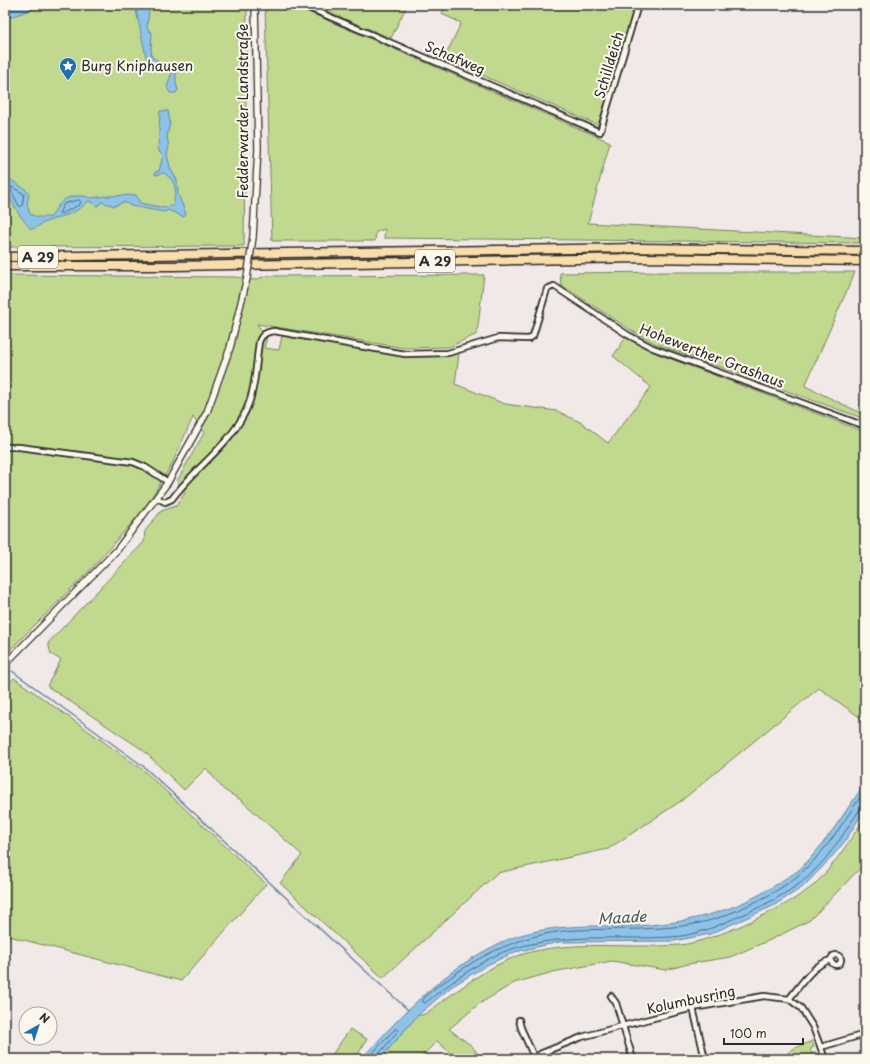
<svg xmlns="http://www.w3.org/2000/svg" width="870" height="1064" font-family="'Playpen Sans',sans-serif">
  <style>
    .green { fill: #c1d98f; stroke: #76825d }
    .water { fill: #8dc3ea; stroke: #66869e }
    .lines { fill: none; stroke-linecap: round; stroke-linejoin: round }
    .shore { stroke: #526877; stroke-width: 1 }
    .stream { stroke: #66869e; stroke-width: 1.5 }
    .minor-casing { stroke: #2b2b2b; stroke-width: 8 }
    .tertiary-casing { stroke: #2b2b2b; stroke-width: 8 }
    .motorway-casing { stroke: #2b2b2b; stroke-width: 11 }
    .minor { stroke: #fbf7ec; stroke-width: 4.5 }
    .tertiary { stroke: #fbf7ec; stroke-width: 5.5 }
    .motorway { stroke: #f9ddab; stroke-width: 8 }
    .tertiary-bridge-casing { stroke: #2b2b2b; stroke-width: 8; stroke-linecap: butt }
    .tertiary-bridge { stroke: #fbf7ec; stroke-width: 5.5 }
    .labels { text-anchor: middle; stroke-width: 4; stroke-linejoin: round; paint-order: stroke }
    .shield { fill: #fbf7ec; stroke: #696865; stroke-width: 1 }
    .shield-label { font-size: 13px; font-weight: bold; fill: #2b2b2b }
    .street-label { font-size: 14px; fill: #2b2b2b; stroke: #fbf7ec }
    .poi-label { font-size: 14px; fill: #2b2b2b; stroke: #fbf7ec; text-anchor: start }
    .water-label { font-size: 15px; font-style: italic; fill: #485964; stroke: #fbf7ec }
  </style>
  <rect width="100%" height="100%" fill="#f1e8e8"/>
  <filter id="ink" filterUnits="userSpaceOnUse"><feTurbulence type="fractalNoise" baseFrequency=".025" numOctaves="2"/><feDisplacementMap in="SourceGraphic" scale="8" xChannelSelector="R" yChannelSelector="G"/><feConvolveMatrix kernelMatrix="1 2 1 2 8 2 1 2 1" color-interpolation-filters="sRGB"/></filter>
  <g filter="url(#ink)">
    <g class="green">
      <path d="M 5,5 L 247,5 L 244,246 L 5,247 Z"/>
      <path d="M 265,5 L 292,5 L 610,142 L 588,223 L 865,238 L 865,243 L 384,238 L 385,229 L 376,232 L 375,241 L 272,241 Z"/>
      <path d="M 311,5 L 407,5 L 391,38 Z"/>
      <path d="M 445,5 L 637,5 L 598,125 L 444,59 L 461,23 L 442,14 Z"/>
      <path d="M 675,272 L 855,272 L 805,386 L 865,415 L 865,419 L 656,344 L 634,332 L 561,285 L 560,273 Z"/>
      <path d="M 5,275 L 236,277 L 255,280 L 266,276 L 484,275 L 477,334 L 449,347 L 405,348 L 257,324 L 267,337 L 264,348 L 279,350 L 282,336 L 405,357 L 459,354 L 455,384 L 505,404 L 557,411 L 582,423 L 608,443 L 651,387 L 613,356 L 627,336 L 658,354 L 865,432 L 865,721 L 819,688 L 681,801 L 608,849 L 497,873 L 383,978 L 280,883 L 302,855 L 241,800 L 224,790 L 206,768 L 184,790 L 143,750 L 47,686 L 61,660 L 51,654 L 48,643 L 144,542 L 145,531 L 161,511 L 176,506 L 185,493 L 177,481 L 204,433 L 193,417 L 172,464 L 145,508 L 91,569 L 5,655 Z"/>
      <path d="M 14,678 L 142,769 L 266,884 L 181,981 L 5,935 L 5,687 Z"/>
      <path d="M 865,817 L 865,863 L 810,920 L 770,940 L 730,957 L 688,964 L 666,970 L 612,961 L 553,972 L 514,983 L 479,1004 L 449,1029 L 472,1046 L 481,1059 L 457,1059 L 437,1041 L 419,1059 L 380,1059 L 417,1016 L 425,1014 C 455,993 485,967 520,955 C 571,939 627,949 680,945 C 712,942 790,906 814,885 C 834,866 850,840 865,817 Z"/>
      <path d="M 350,1029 L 367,1039 L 355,1059 L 329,1059 Z"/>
      <path d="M 812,1041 L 814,1047 L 810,1049 L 812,1054 L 816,1052 L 818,1059 L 780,1059 L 793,1049 Z"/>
    </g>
    <g class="water">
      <path d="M 14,5 L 36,5 L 33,9 L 5,19 L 5,9 Z"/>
      <path d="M 100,5 L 144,5 L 149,11 L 147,26 L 149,31 L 152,32 L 151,50 L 152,57 L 162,63 L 176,64 L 176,83 L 178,90 L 176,93 L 170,93 L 167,87 L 173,69 L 172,67 L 148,66 L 136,10 Z"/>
      <path d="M 160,111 L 168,111 L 170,122 L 167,137 L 169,146 L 167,155 L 171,170 L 177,180 L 178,194 L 186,214 L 184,217 L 168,210 L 164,212 L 131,206 L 124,202 L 114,206 L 102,202 L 97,206 L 89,201 C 77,213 64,216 48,221 C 41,223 38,228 31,229 C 18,215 5,194 5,176 L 25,189 L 29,194 L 27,204 L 30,214 L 37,217 L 51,217 C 60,202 64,195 83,196 C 85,196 89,198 92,198 C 106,195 121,196 136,195 L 140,203 L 160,207 L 173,206 C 176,190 178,183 164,173 L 155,175 L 155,172 L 159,171 L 163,155 L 158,150 Z"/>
      <path d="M 865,783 L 865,809 L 845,841 L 831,858 L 803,887 L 773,906 L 710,934 L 674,941 L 559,942 L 515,952 L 487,965 L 451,987 L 417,1016 L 380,1059 L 361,1059 C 405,1012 440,972 500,943 C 540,924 586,926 628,926 C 683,925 738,912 783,880 C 789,876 796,873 801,868 C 826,843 845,812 865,783 Z"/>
    </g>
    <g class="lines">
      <g class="shore">
        <path d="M 12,187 L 24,194 L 22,206 L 19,206 L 11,190 Z"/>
        <path d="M 79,200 L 81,202 L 79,205 L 61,214 L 59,213 L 64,204 Z"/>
        <path d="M 865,790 C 846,818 828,849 802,872 C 781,891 753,904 726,915 C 682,933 624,928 577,930 C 532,932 487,950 451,977 C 443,983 426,992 422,1002 L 425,1003 C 449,984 485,956 515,948 C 566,933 619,940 671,937 C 694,936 715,927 735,918 C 757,909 779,898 799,884 C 824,866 843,835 860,809 L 865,808"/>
        <path d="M 367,1059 L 395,1029 L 397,1029 L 398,1031 L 378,1055 L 377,1059"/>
      </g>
      <path class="stream" d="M 12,671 L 143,766 L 408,1010"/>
      <defs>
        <g id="minor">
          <path d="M 302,5 L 600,132 L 638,5"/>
          <path d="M 5,447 L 19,447 L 133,462 L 145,467 L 168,482"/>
          <path d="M 157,498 L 165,502 L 172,499 C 196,466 235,442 249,403 C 256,384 256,362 259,342 C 262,334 266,332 274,331 L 405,354 L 448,353 L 498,338 L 529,339 L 533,336 L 547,289 L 554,286 L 628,335 L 653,348 L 865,426"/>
          <circle cx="836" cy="960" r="5"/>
          <path d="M 611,996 L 616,1003 L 633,1059"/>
          <path d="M 789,999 C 800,986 813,964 831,960"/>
          <path d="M 693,1008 L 705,1059"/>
          <path d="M 519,1020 L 521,1028 L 534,1057"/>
          <path d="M 821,1047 L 865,1034"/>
          <path d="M 532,1059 L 542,1053 L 582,1037 L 622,1026 L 693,1008 L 764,996 L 789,999 L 801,1008 L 813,1027 L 825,1059"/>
        </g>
        <g id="tertiary">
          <path d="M 253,237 L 258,149 L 255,5"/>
          <path d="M 5,664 L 117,550 L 168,482 L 207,412 L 230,348 L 247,278"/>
        </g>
        <g id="motorway">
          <path d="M 5,257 L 641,248 L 865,251"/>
          <path d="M 5,266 L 173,266 L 642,258 L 865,261"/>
        </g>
      </defs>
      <use href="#minor" class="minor-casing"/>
      <use href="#tertiary" class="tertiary-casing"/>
      <use href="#motorway" class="motorway-casing"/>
      <use href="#minor" class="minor"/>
      <use href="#tertiary" class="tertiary"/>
      <use href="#motorway" class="motorway"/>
      <defs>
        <path id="tertiary-bridge" d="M 247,278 L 253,237"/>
      </defs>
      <use href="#tertiary-bridge" class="tertiary-bridge-casing"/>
      <use href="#tertiary-bridge" class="tertiary-bridge"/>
    </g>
  </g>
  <defs>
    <symbol id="sight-pin" viewBox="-11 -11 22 30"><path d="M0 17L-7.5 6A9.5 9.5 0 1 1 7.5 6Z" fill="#1f6fb2" stroke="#fbf7ec"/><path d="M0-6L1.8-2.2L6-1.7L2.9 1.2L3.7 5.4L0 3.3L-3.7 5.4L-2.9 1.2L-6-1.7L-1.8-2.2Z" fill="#fff"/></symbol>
  </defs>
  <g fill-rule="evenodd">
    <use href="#sight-pin" x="58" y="56" width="20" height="27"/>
  </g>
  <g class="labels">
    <g class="shield">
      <rect x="18" y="246" width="40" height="22" rx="3"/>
      <rect x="415" y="250" width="40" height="22" rx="3"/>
    </g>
    <g class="shield-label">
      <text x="38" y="262">A 29</text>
      <text x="435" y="266">A 29</text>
    </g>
    <g class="street-label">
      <text transform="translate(455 58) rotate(23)" y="5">Schafweg</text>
      <text transform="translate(609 65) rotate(-73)" y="5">Schilldeich</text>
      <text transform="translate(243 111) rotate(-90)" y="5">Fedderwarder Landstraße</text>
      <text transform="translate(712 356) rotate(21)" y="5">Hohewerther Grashaus</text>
      <text transform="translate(691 1000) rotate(-12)" y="5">Kolumbusring</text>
    </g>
    <g class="poi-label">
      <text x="81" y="71">Burg Kniphausen</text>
    </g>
    <g class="water-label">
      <text transform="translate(622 918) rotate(-3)" y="5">Maade</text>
    </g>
  </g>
  <rect width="870" height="1064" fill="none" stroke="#fbf7ec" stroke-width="20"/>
  <rect x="10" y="10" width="850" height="1044" fill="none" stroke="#2b2b2b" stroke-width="1.5" filter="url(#ink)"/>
  <g transform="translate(38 1026) rotate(39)"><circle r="19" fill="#fbf7ec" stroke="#a8a59f"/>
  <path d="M0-3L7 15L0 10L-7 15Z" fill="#1f6fb2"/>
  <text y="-6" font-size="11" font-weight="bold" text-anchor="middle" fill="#2b2b2b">N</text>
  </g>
  <path d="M724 1038v6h79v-6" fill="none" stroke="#2b2b2b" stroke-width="2"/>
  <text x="730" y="1038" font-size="12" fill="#2b2b2b" stroke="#fbf7ec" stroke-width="3" paint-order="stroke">100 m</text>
</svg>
